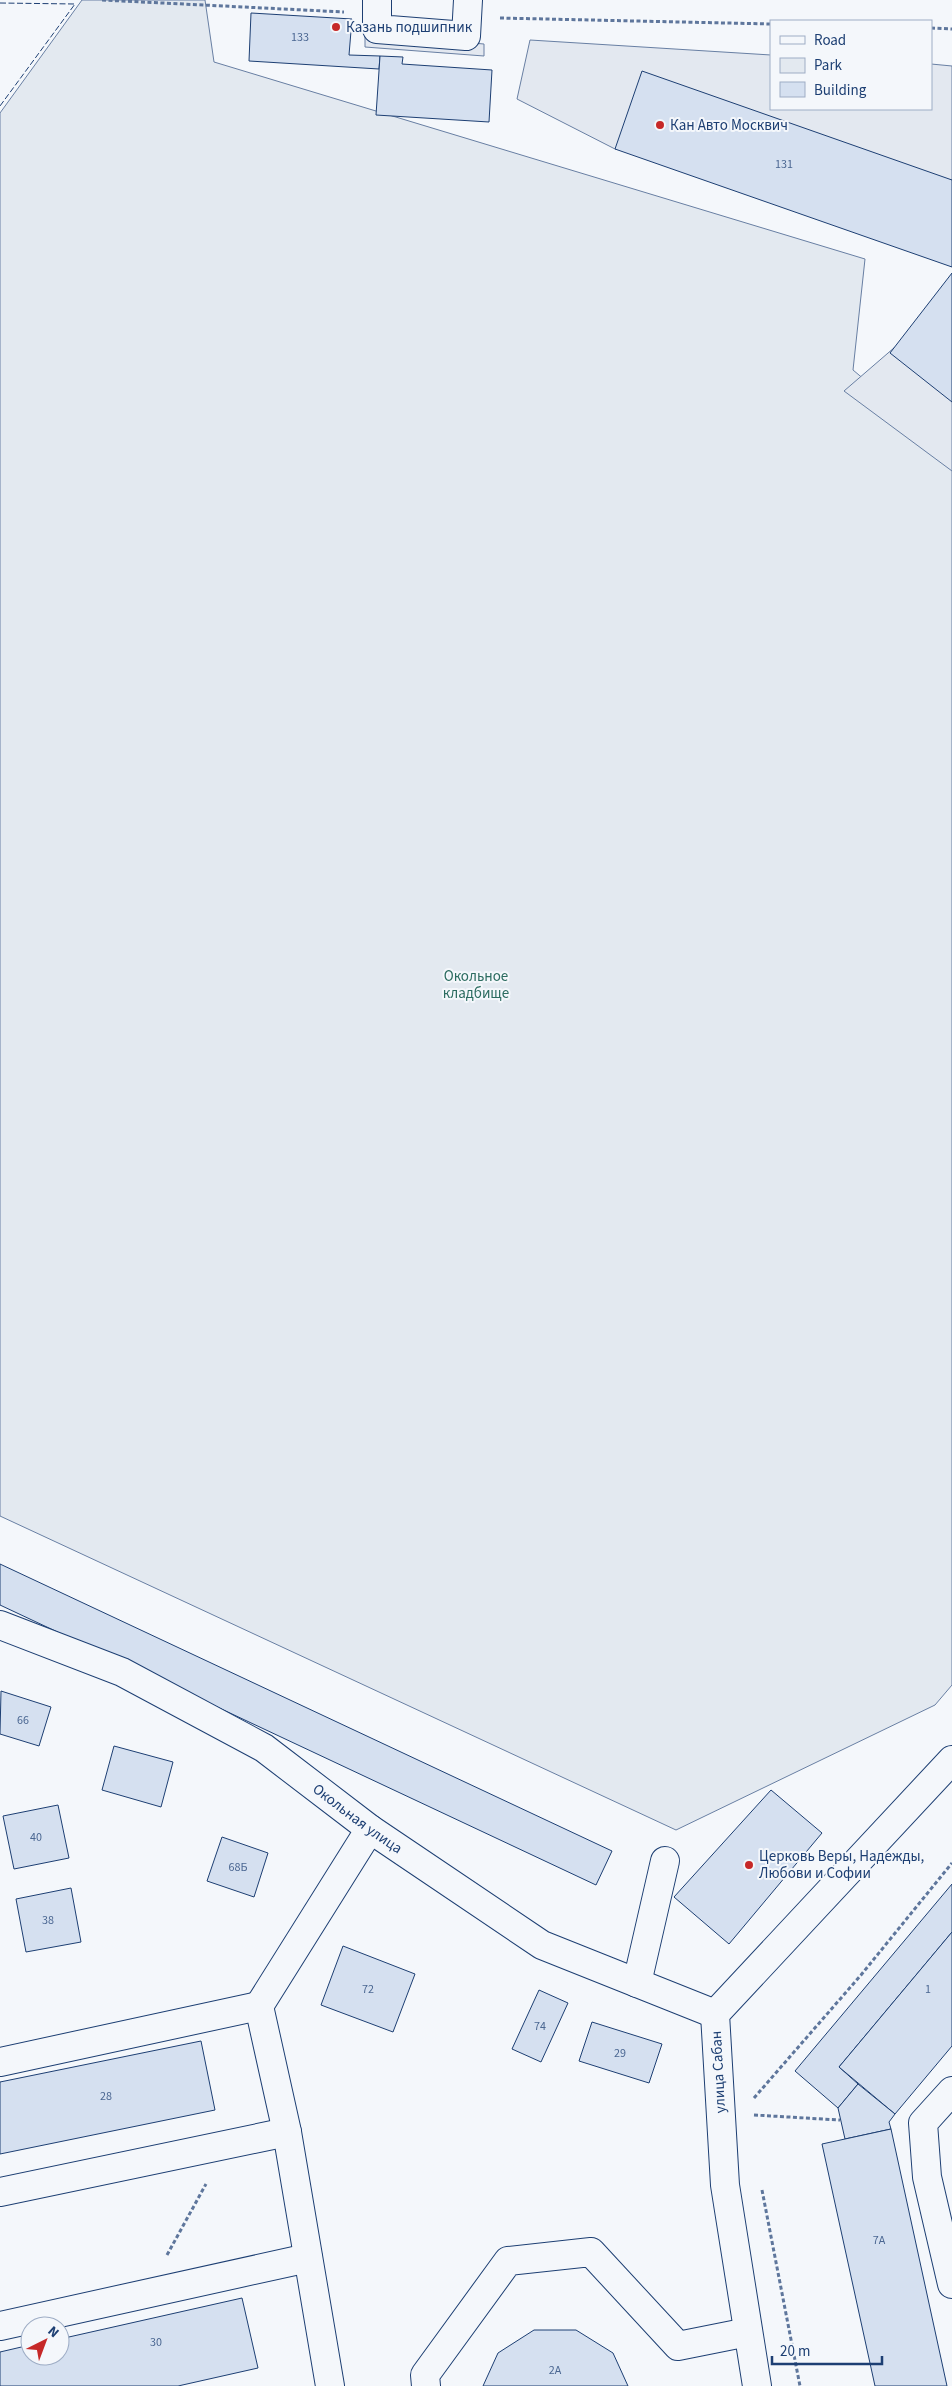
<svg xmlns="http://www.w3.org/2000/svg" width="952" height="2386" font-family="'Source Sans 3',sans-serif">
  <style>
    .green { fill: #e3e9f0; stroke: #687fa3 }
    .parking { fill: #e3e8f0; stroke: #687fa3 }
    .building { fill: #d5e0f0; stroke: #1d3f73 }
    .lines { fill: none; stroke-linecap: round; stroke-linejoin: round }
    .minor-casing { stroke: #1d3f73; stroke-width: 30 }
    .path { stroke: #5e769c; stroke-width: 3; stroke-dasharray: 4 2.5; stroke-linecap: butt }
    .minor { stroke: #f4f7fb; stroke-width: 28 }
    .fence { stroke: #1d3f73; stroke-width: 1; stroke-dasharray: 6 2.5; stroke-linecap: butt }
    .poi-dot { fill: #c62828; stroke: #f4f7fb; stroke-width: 2 }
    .labels { text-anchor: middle; stroke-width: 4; stroke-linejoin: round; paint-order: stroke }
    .number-label { font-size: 12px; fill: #4b6792 }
    .poi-label { font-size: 15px; fill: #1d3f73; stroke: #f4f7fb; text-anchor: start }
    .park-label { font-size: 15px; fill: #2c6c60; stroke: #f4f7fb }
    .street-label { font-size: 15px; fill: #1d3f73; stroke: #f4f7fb }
  </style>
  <rect width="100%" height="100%" fill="#f4f7fb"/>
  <path class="green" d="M 82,0 L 205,0 L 214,62 L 865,259 L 853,370 L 952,453 L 952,1685 L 935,1705 L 676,1830 L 0,1516 L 0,113 Z"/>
  <g class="parking">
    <path d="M 365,34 L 484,44 L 484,56 L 365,47 Z"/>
    <path d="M 530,40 L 771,55 L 771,109 L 931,109 L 931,64 L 952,66 L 952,180 L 615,149 L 517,99 Z"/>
    <path d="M 895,347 L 952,393 L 952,471 L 844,391 Z"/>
  </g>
  <g class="building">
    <path d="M 251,13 L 352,19 L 349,55 L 380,56 L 379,69 L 249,61 Z"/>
    <path d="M 380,56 L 403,57 L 402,64 L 492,70 L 489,122 L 376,115 Z"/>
    <path d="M 642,71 L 952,180 L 952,267 L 615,149 Z"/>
    <path d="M 952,273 L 952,402 L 890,353 Z"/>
    <path d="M 0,1564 L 612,1851 L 596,1885 L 0,1605 Z"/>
    <path d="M 1,1691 L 51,1707 L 39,1746 L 0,1734 Z"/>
    <path d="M 114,1746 L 173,1762 L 161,1807 L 102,1790 Z"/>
    <path d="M 771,1790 L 822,1833 L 729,1944 L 674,1897 Z"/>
    <path d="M 58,1805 L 69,1858 L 14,1869 L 3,1816 Z"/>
    <path d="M 222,1837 L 268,1853 L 254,1897 L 207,1881 Z"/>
    <path d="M 952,1884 L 952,1932 L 839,2067 L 858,2084 L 838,2108 L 795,2071 Z"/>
    <path d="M 71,1888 L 81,1942 L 26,1952 L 16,1899 Z"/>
    <path d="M 952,1932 L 952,2046 L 895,2114 L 839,2067 Z"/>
    <path d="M 343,1946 L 415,1974 L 393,2032 L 321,2005 Z"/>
    <path d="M 539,1990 L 568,2003 L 541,2062 L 512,2049 Z"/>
    <path d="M 592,2022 L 662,2044 L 649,2083 L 579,2061 Z"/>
    <path d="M 201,2041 L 215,2110 L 0,2154 L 0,2082 Z"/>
    <path d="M 858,2084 L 895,2114 L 889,2122 L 891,2129 L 845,2139 L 838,2108 Z"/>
    <path d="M 891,2129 L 901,2175 L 947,2386 L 875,2386 L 822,2144 Z"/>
    <path d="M 242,2298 L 258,2368 L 178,2386 L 0,2386 L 0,2352 L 30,2345 L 30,2356 L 60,2356 L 60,2339 Z"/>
    <path d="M 534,2330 L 576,2330 L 613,2353 L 628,2386 L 483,2386 L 498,2353 Z"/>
  </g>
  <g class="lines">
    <defs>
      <g id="minor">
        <path d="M 377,0 L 377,29 L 466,36 L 468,0"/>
        <path id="s1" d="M 0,1625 L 122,1672 L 264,1748 L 370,1829 L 542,1945 L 715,2014"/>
        <path d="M 637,1983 L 665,1861"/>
        <path d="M 0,2062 L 259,2006"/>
        <path d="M 952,2091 L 923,2123 L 927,2177 L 952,2284"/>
        <path d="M 0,2192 L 287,2132"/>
        <path d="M 0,2326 L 308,2258"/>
        <path d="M 330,2386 L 287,2132 L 259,2006 L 370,1829"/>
        <path d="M 426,2386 L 425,2375 L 508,2261 L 591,2252 L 678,2346 L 748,2332"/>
        <path d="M 757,2386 L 725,2185 L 715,2014 L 952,1760"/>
      </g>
    </defs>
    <use href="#minor" class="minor-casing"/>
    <g class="path">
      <path d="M 102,0 L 344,12"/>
      <path d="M 500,18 L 771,24"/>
      <path d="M 931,28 L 952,29"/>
      <path d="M 754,2098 L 861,1975 L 952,1863"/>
      <path d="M 754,2115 L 840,2120"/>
      <path d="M 762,2190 L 800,2386"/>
      <path d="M 167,2255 L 206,2184"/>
    </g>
    <use href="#minor" class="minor"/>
    <path class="fence" d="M 0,3 L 75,4 L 0,106"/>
  </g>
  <g class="poi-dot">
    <circle cx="336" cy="27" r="5"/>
    <circle cx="660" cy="125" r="5"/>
    <circle cx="749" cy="1865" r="5"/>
  </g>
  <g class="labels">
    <g class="number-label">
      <text x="300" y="41">133</text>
      <text x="784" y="168">131</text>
      <text x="23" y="1724">66</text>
      <text x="36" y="1841">40</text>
      <text x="238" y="1871">68Б</text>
      <text x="48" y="1924">38</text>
      <text x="368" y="1993">72</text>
      <text x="928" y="1993">1</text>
      <text x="540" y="2030">74</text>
      <text x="620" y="2057">29</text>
      <text x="106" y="2100">28</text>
      <text x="879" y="2244">7А</text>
      <text x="156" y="2346">30</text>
      <text x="555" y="2374">2А</text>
    </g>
    <g class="poi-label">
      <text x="346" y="32">Казань подшипник</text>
      <text x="670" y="130">Кан Авто Москвич</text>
      <text x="759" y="1861">Церковь Веры, Надежды,<tspan x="759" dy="17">Любови и Софии</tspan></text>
    </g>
    <g class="park-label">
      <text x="476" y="981">Окольное<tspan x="476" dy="17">кладбище</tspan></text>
    </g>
    <g class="street-label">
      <text dy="5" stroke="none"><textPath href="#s1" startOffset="409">Окольная улица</textPath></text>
      <text transform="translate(718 2072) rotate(-93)" y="5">улица Сабан</text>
    </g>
  </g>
  <rect x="770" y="20" width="162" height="90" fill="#f4f7fb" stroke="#9eadc5"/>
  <rect x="780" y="36" width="25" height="8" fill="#f4f7fb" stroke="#9eadc5"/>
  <text x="814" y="45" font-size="15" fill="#1d3f73">Road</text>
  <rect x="780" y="58" width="25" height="15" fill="#e3e9f0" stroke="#9eadc5"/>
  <text x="814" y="70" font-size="15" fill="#1d3f73">Park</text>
  <rect x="780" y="82" width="25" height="15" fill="#d5e0f0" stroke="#9eadc5"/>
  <text x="814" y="95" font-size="15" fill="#1d3f73">Building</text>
  <g transform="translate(45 2341) rotate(42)"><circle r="24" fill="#f4f7fb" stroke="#9eadc5"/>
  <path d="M0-4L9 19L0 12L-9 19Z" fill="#c62828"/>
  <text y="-8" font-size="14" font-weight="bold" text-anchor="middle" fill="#1d3f73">N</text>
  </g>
  <path d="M772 2356v8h110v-8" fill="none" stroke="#1d3f73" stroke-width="2.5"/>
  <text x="780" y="2356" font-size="15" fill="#1d3f73" stroke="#f4f7fb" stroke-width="4" paint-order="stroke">20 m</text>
</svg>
